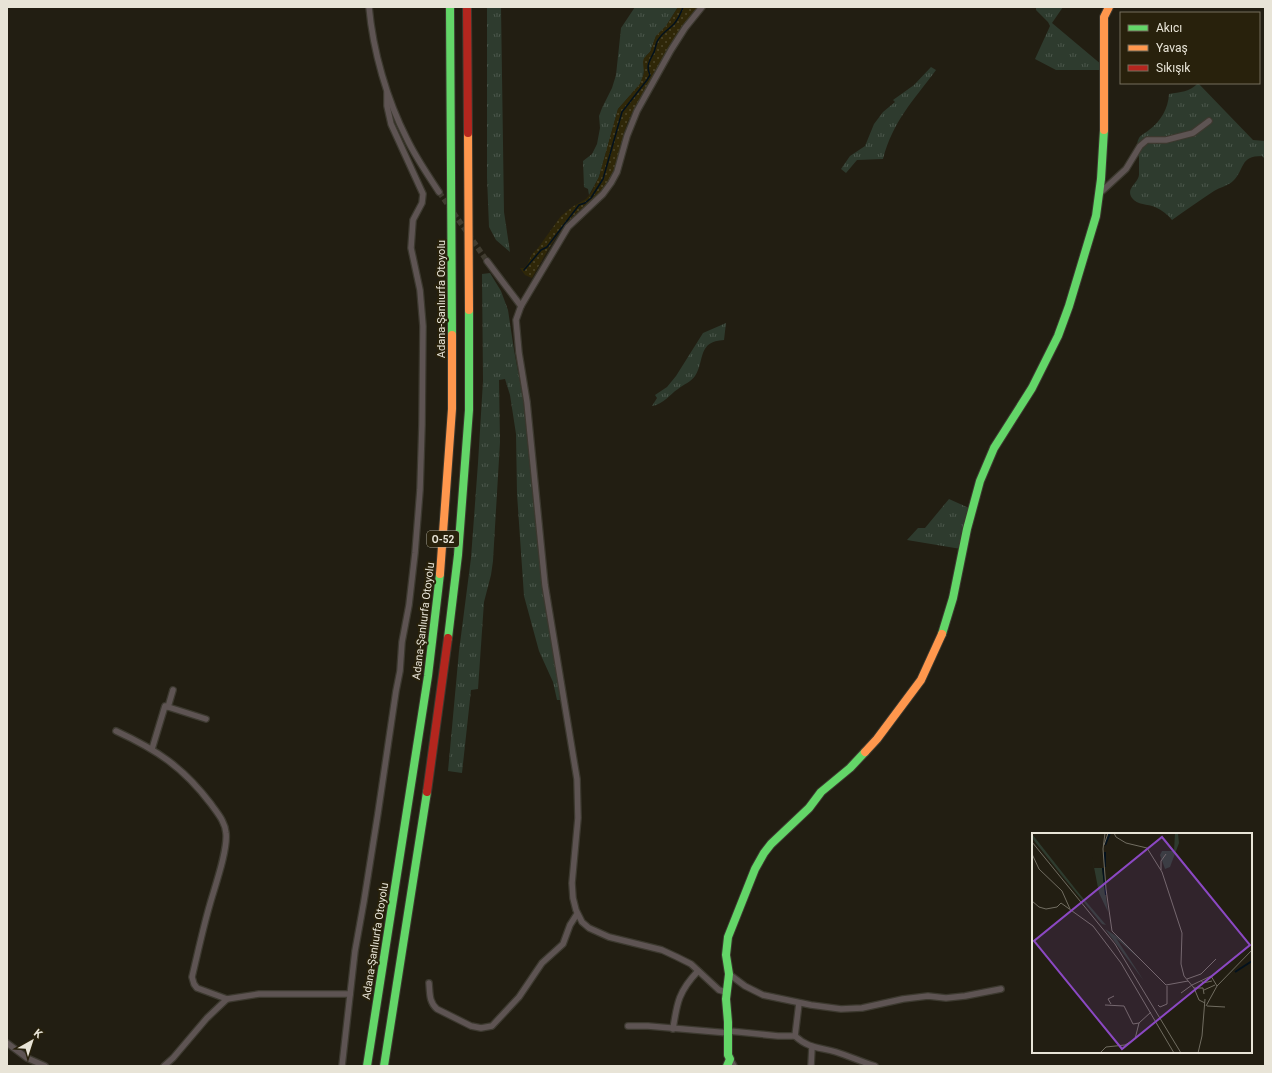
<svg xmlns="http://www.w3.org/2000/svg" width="1272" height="1073" font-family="Roboto,sans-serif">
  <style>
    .grass { fill: url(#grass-tufts) }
    .sand { fill: url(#sand-dots) }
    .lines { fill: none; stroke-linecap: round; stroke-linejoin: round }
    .stream { stroke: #03111d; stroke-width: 1.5 }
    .street-tunnel { stroke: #403c30; stroke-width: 5.5; stroke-dasharray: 5.5 3; stroke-linecap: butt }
    .street-casing { stroke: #3c392f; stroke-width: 8 }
    .fast-casing { stroke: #3c392f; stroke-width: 10 }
    .slow-casing { stroke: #3c392f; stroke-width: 10 }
    .jam-casing { stroke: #3c392f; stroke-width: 10 }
    .street { stroke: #5e5453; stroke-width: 5.5 }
    .fast { stroke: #63d668; stroke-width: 8 }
    .slow { stroke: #ff974d; stroke-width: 8 }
    .jam { stroke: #b3261e; stroke-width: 8 }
    .labels { text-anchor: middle; stroke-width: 4; stroke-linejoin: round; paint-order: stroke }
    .shield { fill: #28210c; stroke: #aeaa9a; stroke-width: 1 }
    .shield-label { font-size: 10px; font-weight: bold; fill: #e8e4d7 }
    .street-label { font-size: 11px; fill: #e8e4d7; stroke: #28210c }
    .inset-river { fill: none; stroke: #03111d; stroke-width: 2 }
    .inset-road { fill: none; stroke: #716d61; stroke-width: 1 }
    .view { fill: #8b48c3; fill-opacity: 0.15; stroke: #8b48c3; stroke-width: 2 }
    .inset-edge { fill: none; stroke: #e8e4d7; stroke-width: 2 }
  </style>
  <defs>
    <pattern id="grass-tufts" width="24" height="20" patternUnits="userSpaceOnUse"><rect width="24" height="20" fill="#2e3b2e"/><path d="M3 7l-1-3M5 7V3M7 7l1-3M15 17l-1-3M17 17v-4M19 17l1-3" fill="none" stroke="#4c574c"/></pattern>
    <pattern id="sand-dots" width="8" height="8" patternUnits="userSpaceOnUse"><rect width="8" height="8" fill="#2f2708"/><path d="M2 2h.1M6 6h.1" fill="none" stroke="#4d462b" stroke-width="1.8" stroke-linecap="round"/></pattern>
  </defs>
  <rect width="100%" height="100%" fill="#221e12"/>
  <g class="grass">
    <path d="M 487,7 L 501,7 L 504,212 L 510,252 L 496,240 L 489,227 L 487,178 Z"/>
    <path d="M 635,7 L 678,7 L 666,26 L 656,36 L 650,52 L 646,56 L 643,77 L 640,84 L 618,109 L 599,177 L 589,195 L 588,189 L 584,187 L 583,161 L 592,154 L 597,144 L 600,128 L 599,116 L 602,108 L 612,88 L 616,75 L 621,28 Z"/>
    <path d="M 1036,7 L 1063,7 L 1052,23 L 1102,65 L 1103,70 L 1056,70 L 1035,59 L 1050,26 L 1048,22 L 1036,10 Z"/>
    <path d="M 931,67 L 936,70 C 913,101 893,121 883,159 L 857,160 L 846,173 L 841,169 L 850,156 L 865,146 L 874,124 L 883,112 L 895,102 L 893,100 L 914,85 Z"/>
    <path d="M 1198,83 L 1253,140 L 1265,141 L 1265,159 L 1262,156 C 1239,156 1245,170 1233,181 C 1228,186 1220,187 1214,191 C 1200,200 1186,210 1172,220 C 1167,214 1162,210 1155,207 C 1148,204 1137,205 1132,198 C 1125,187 1140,183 1139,173 C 1139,168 1139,163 1139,158 C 1138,150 1135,146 1139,138 C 1140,135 1146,133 1149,130 C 1161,121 1168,109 1169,94 C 1180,92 1190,92 1198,83 Z"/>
    <path d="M 490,273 L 501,291 L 508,310 L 514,350 L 523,398 L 541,578 L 553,646 L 560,700 L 557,700 L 553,682 L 539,651 L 524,596 L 517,494 L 516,434 L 510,395 L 505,379 L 499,380 L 500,442 L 493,561 L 491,575 L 484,602 L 478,689 L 471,690 L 462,773 L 448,771 L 459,651 L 471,558 L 478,463 L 483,381 L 482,274 Z"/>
    <path d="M 726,323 L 724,340 C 697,341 705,361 695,376 C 691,382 684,384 678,389 C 669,395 664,404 652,406 L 657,398 L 655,395 L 667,387 L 676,376 L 703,333 Z"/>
    <path d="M 949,499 L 969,508 L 961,549 L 907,540 L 918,528 L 925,528 Z"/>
  </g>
  <path class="sand" d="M 678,7 L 698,7 C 677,32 662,58 647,86 C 640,99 632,111 627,124 C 620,142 619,164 609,181 C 598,198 580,207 568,222 C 553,238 543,259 532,278 L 525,275 L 520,268 L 524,268 L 527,265 L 532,254 L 538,248 L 561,216 L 572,207 L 586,199 L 591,193 L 599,177 L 618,109 L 640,84 L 644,73 L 643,62 L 644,58 L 650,52 L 656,36 L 666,26 Z"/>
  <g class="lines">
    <path class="stream" d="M 524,270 L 541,250 L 547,247 L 579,205 L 585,203 L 591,198 L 603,179 L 622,112 L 647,80 L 650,75 C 646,66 649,62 653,54 C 656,50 655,44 658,40 C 662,33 669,29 674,24 C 678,19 681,13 683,7"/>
    <path class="street-tunnel" d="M 439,192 L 487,261"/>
    <defs>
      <g id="street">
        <path d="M 369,7 C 373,51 387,100 407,139 C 416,158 428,175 439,192"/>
        <path d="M 702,7 L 685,28 L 671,50 L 637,111 L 627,136 L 617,172 L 611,183 L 603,194 L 568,227 L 521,306 L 516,320 L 519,353 L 527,402 L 545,585 L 577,779 L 578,818 L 572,883 L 573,898 L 576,910 L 582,922 L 589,928 L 609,937 L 662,950 L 677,957 L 691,964 L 719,990 L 726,992"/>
        <path d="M 1100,193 L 1126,169 L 1140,146 L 1147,140 L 1166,140 L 1193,133 L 1209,121"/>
        <path d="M 487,261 L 521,306"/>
        <path d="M 168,707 L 173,690"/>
        <path d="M 116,731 C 157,750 183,767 211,804 C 217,813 225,821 226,833 C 228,850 215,886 210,904 C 203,928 198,952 192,977 L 194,984 L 197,988 L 227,999"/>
        <path d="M 152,749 L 165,706 L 206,719"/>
        <path d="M 729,974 L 745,986 L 763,995 L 811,1005 L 841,1009 L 862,1008 L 903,999 L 928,996 L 946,998 L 965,996 L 1001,989"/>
        <path d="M 429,983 C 430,994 429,1002 437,1009 L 471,1026 L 481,1028 L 492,1026 L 519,997 L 542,963 L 563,944 L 570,925 L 577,914"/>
        <path d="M 628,1026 L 648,1026 L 729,1033"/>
        <path d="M 673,1029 C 677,1002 679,991 698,971"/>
        <path d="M 729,1031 L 778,1036 L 795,1036 C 809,1049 820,1047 836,1052 C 849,1056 862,1062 875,1066"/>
        <path d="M 795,1036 L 799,1003"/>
        <path d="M 7,1043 L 27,1058 L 45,1066"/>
        <path d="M 730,1059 L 734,1066"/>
        <path d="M 164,1066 L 173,1058 L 207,1018 L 227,999 L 259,994 L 350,994"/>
        <path d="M 342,1066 L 355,951 L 364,901 L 378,813 L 396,691 L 400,671 L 402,642 L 409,605 L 415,553 L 420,490 L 422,425 L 423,326 L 420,290 L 411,248 L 413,220 L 422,203 L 423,194 L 391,124 L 387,106 L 387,93"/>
        <path d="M 811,1066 L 812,1047"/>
      </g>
      <g id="fast">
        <path d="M 450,7 L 452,335"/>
        <path d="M 942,634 L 953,598 L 967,529 L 980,481 L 994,448 L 1032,388 L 1058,336 L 1069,306 L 1096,216 L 1101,179 L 1104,130"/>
        <path d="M 448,638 L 458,555 L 469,410 L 469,310"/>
        <path d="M 367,1066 L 428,676 L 440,574"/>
        <path d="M 384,1066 L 427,792"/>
        <path d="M 727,1066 L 730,1059 L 728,1055 L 728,1022 L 726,999 L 729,974 L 726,955 L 728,937 L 755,869 L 764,853 L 771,844 L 809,808 L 821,792 L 850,768 L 865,752"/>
      </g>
      <g id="slow">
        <path d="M 1104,130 L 1104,17 L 1109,7"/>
        <path d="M 468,133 L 469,310"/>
        <path d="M 440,574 L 452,409 L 452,335"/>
        <path d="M 865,752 L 877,739 L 921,680 L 942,634"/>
      </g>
      <g id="jam">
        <path d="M 467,7 L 468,133"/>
        <path d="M 427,792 L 448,638"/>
      </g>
    </defs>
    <use href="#street" class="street-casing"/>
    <use href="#fast" class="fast-casing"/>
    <use href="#slow" class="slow-casing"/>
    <use href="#jam" class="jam-casing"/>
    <use href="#street" class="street"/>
    <use href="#fast" class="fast"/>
    <use href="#slow" class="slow"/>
    <use href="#jam" class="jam"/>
  </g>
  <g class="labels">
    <rect class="shield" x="427" y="531" width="32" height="16" rx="3"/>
    <g class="shield-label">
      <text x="443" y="543">O-52</text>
    </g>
    <g class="street-label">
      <text transform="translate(441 299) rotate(-90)" y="4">Adana-Şanlıurfa Otoyolu</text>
      <text transform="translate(423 621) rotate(-83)" y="4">Adana-Şanlıurfa Otoyolu</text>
      <text transform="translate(375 941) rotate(-81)" y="4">Adana-Şanlıurfa Otoyolu</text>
    </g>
  </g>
  <g transform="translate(1032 833)">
    <rect width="220" height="220" fill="#221e12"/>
    <path d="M 143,0 L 146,0 L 147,10 L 138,34 L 133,36 L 128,22 L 130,18 L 142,18 ZM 0,1 L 45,58 L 74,92 L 70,91 L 31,44 L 0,5 ZM 60,24 L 62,35 L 70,35 L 76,79 L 67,60 ZM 73,96 L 89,106 L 113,131 L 84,105 L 112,148 Z" fill="#2e3b2e"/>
    <path class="inset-river" d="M 73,12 L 78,0M 73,19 L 73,34M 71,35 L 74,62M 203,139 L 220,128"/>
    <path class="inset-road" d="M 73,0 L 71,16 L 74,56 L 80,98 L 134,152 L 156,148M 82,0 L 84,4 L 94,10 L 115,15 L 130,39 L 150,100 L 149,131 L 152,143 L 162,155 L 167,167 L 173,170M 0,9 L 83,111 L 149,220M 72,12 L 76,0M 0,21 L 7,36 L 30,58 L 38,76M 129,37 L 129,28 L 134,21M 0,68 L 7,74 L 14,76 L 25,74 L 29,70 L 61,93 L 89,130 L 142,220M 155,146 L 169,141 L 184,126M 169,147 L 171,150 L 180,148M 160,152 L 179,143 L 185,153M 162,155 L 171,155 L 172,161M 172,157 L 183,152M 149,160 L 160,152M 79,171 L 76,166 L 82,163M 73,172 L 92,173 L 101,191 L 107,190M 126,172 L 128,174 L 135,171 L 135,153M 174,173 L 185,153 L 220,117M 175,173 L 193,174M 68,220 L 74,214 L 93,212 L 103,206 L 107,190 L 119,179M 166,220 L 170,203 L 173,166"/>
    <path class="view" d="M 130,4 L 218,112 L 90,216 L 2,108 Z"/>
    <rect width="220" height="220" class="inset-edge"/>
  </g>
  <rect width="1272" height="1073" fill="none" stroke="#e8e4d7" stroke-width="16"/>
  <rect x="1120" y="12" width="140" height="72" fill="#28210c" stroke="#756f5d"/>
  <rect x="1128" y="25" width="20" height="6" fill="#63d668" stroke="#756f5d"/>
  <text x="1156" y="32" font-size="12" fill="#e8e4d7">Akıcı</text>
  <rect x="1128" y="45" width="20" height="6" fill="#ff974d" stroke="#756f5d"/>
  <text x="1156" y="52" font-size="12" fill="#e8e4d7">Yavaş</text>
  <rect x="1128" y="65" width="20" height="6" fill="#b3261e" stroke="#756f5d"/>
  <text x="1156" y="72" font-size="12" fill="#e8e4d7">Sıkışık</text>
  <g transform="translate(32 1041) rotate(39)" stroke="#28210c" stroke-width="3" paint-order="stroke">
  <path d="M0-3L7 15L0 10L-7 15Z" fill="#e8e4d7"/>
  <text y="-6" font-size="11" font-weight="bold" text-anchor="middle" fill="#e8e4d7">K</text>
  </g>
</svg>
